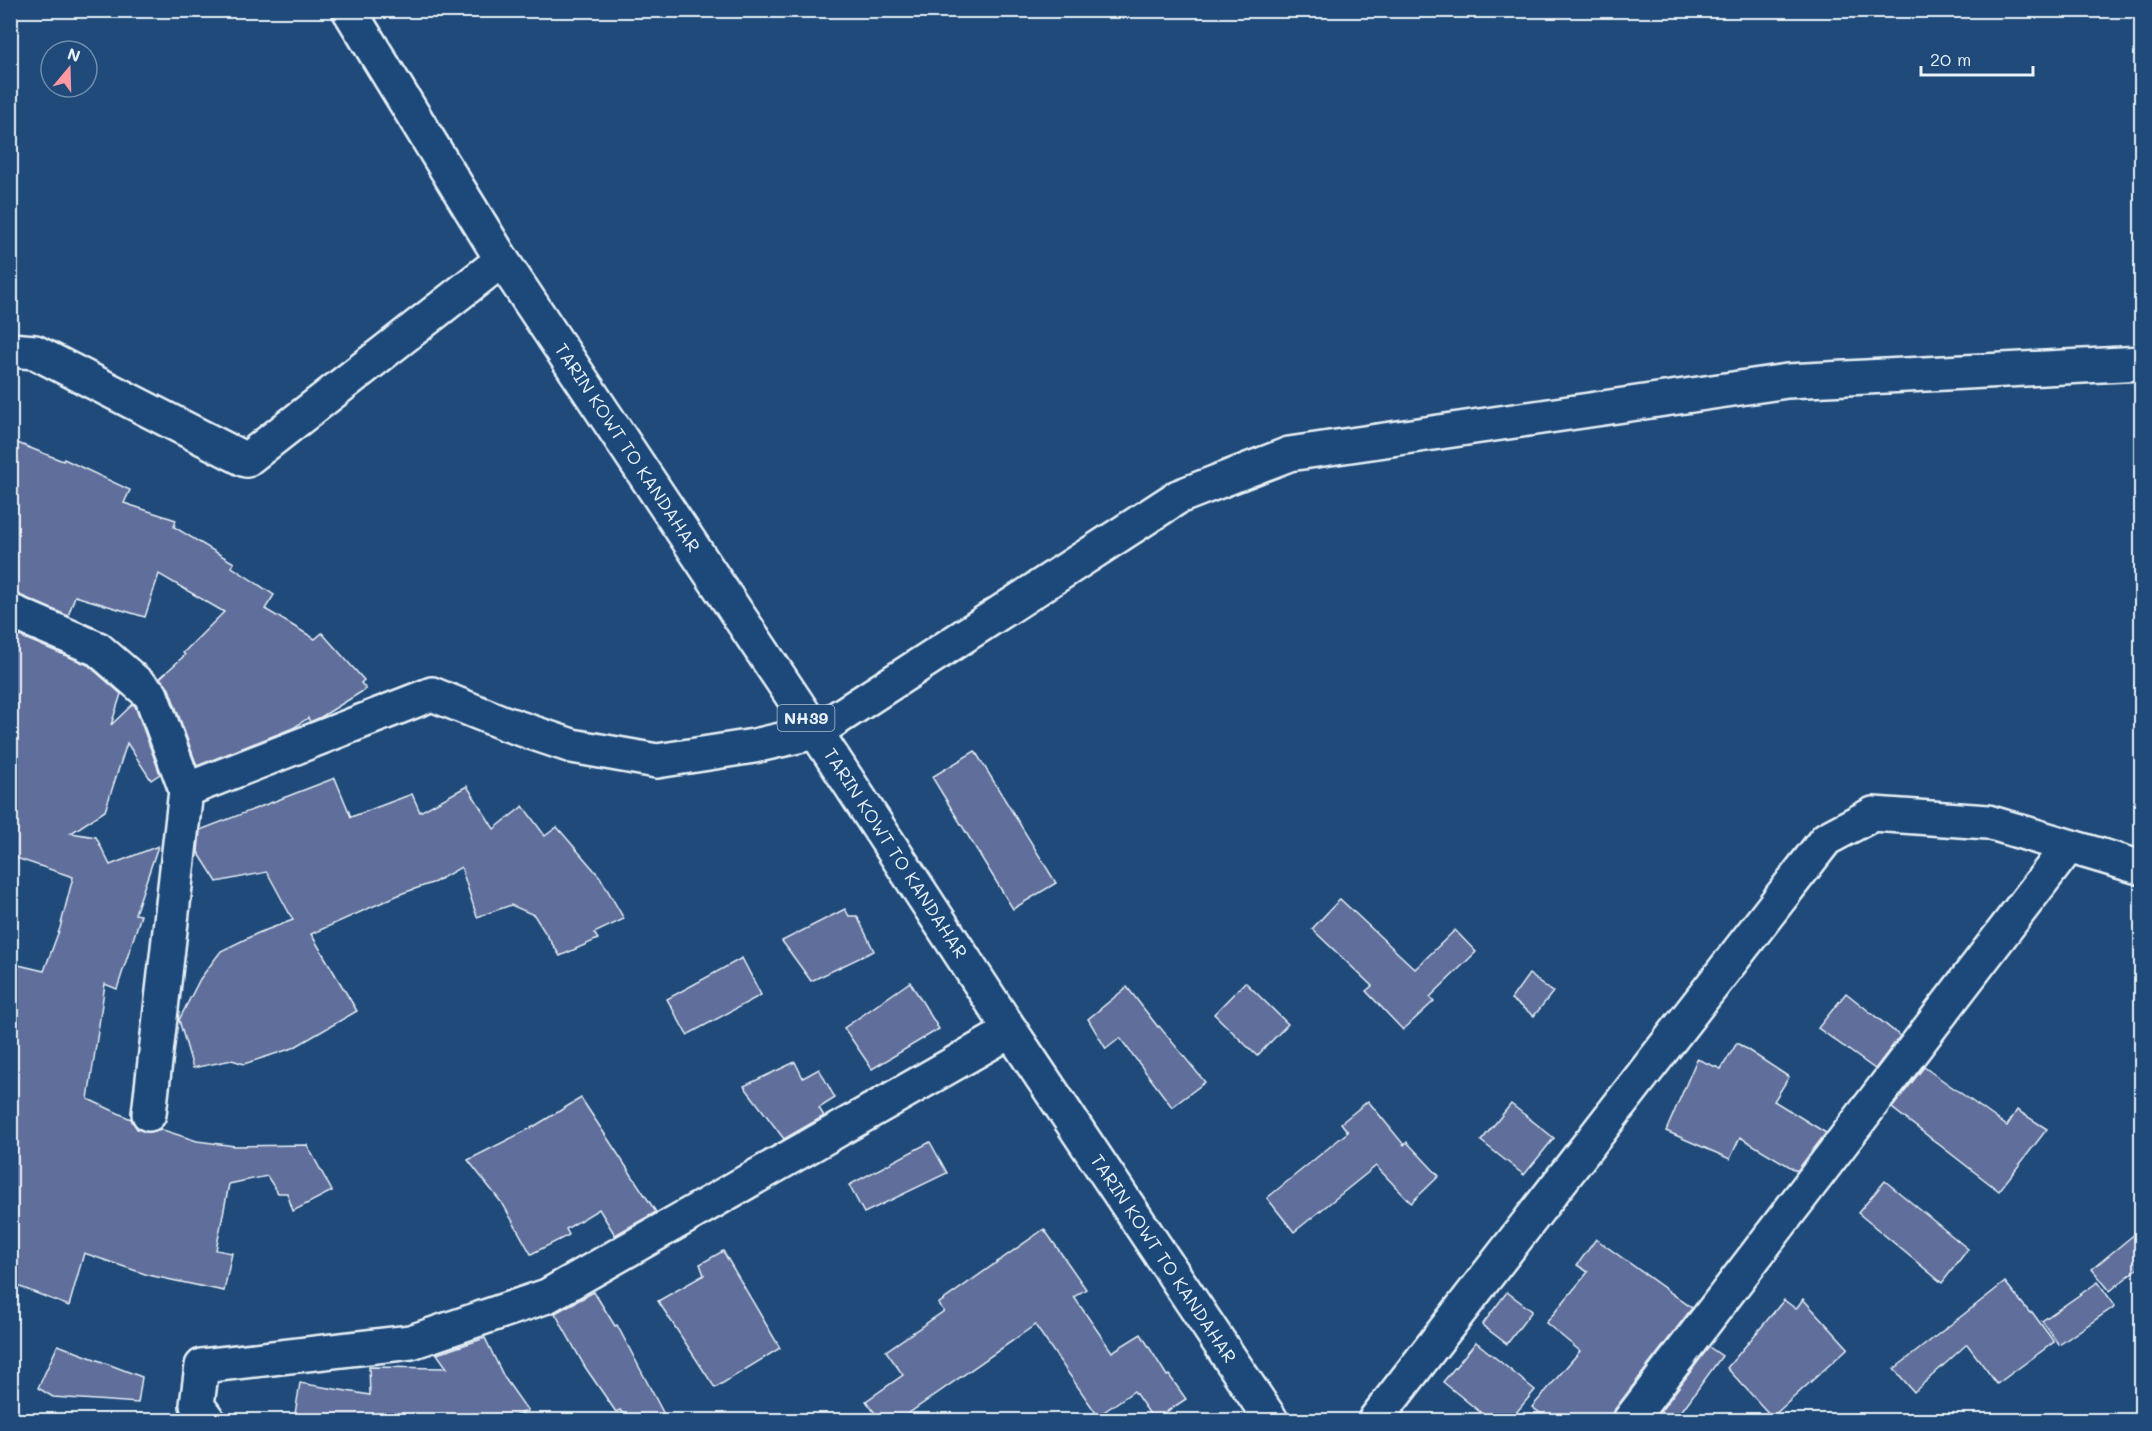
<svg xmlns="http://www.w3.org/2000/svg" width="2152" height="1431" font-family="Mali,sans-serif">
  <style>
    .building { fill: #606e9b; stroke: #e8f1f8; stroke-width: 1.5 }
    .lines { fill: none; stroke-linecap: round; stroke-linejoin: round }
    .minor-casing { stroke: #e8f1f8; stroke-width: 38 }
    .tertiary-casing { stroke: #e8f1f8; stroke-width: 38 }
    .primary-casing { stroke: #e8f1f8; stroke-width: 38 }
    .minor { stroke: #1f4a7a; stroke-width: 33 }
    .tertiary { stroke: #1f4a7a; stroke-width: 33 }
    .primary { stroke: #1f4a7a; stroke-width: 33 }
    .labels { text-anchor: middle; stroke-width: 4.5; stroke-linejoin: round; paint-order: stroke }
    .shield { fill: #1f4a7a; stroke: #acbfd2; stroke-width: 1.5 }
    .shield-label { font-size: 16px; font-weight: bold; fill: #e8f1f8 }
    .street-label { font-size: 18px; fill: #e8f1f8; stroke: #1f4a7a }
  </style>
  <rect width="100%" height="100%" fill="#1f4a7a"/>
  <filter id="ink" filterUnits="userSpaceOnUse"><feTurbulence type="fractalNoise" baseFrequency=".0167" numOctaves="2"/><feDisplacementMap in="SourceGraphic" scale="12" xChannelSelector="R" yChannelSelector="G"/><feConvolveMatrix kernelMatrix="1 2 1 2 8 2 1 2 1" color-interpolation-filters="sRGB"/></filter>
  <g filter="url(#ink)">
    <g class="building">
      <path d="M 10,440 L 63,461 L 64,459 L 130,490 L 124,503 L 176,520 L 174,527 L 234,563 L 232,567 L 274,595 L 265,609 L 315,639 L 322,633 L 364,680 L 361,683 L 366,689 L 321,717 L 310,722 L 308,718 L 293,728 L 197,766 L 169,689 L 160,678 L 185,655 L 183,653 L 224,612 L 159,574 L 145,617 L 75,596 L 68,616 L 17,594 L 10,593 Z"/>
      <path d="M 10,632 L 88,665 L 121,694 L 111,725 L 133,704 L 135,706 L 160,774 L 151,780 L 127,743 L 105,811 L 71,833 L 96,837 L 110,865 L 158,846 L 135,914 L 141,915 L 117,989 L 105,984 L 88,1099 L 131,1119 L 137,1129 L 146,1132 L 156,1131 L 160,1129 L 197,1141 L 235,1146 L 307,1145 L 332,1191 L 293,1211 L 287,1193 L 278,1193 L 267,1176 L 229,1184 L 216,1250 L 232,1253 L 224,1291 L 148,1275 L 84,1253 L 69,1306 L 10,1283 L 10,963 L 44,971 L 60,928 L 73,877 L 10,856 Z"/>
      <path d="M 975,751 L 1056,883 L 1013,909 L 932,777 Z"/>
      <path d="M 335,778 L 351,817 L 412,794 L 420,812 L 467,786 L 494,829 L 523,806 L 545,836 L 557,827 L 600,877 L 624,919 L 594,933 L 598,939 L 560,956 L 534,915 L 511,905 L 477,917 L 461,867 L 435,882 L 403,893 L 311,934 L 357,1011 L 293,1048 L 244,1064 L 232,1060 L 193,1068 L 179,1020 L 200,979 L 221,951 L 258,933 L 293,920 L 267,872 L 217,882 L 198,852 L 200,830 Z"/>
      <path d="M 1340,899 L 1415,969 L 1455,930 L 1476,952 L 1430,997 L 1434,1001 L 1403,1030 L 1366,991 L 1372,986 L 1312,929 Z"/>
      <path d="M 845,909 L 849,916 L 857,916 L 874,951 L 811,981 L 782,941 Z"/>
      <path d="M 742,958 L 761,995 L 687,1035 L 667,999 Z"/>
      <path d="M 1529,974 L 1553,992 L 1534,1016 L 1511,999 Z"/>
      <path d="M 910,982 L 939,1029 L 872,1069 L 844,1028 Z"/>
      <path d="M 1245,982 L 1288,1024 L 1257,1056 L 1214,1014 Z"/>
      <path d="M 1127,987 L 1158,1027 L 1159,1026 L 1205,1082 L 1172,1107 L 1120,1038 L 1106,1049 L 1088,1019 Z"/>
      <path d="M 1846,993 L 1900,1036 L 1875,1069 L 1818,1028 Z"/>
      <path d="M 1737,1043 L 1789,1077 L 1774,1101 L 1826,1133 L 1797,1171 L 1740,1137 L 1730,1159 L 1666,1131 L 1697,1059 L 1721,1069 Z"/>
      <path d="M 795,1062 L 803,1078 L 819,1069 L 835,1098 L 819,1108 L 824,1116 L 784,1139 L 744,1086 Z"/>
      <path d="M 1924,1067 L 2007,1126 L 2017,1110 L 2047,1129 L 1999,1191 L 1892,1108 Z"/>
      <path d="M 581,1098 L 656,1212 L 615,1235 L 599,1209 L 566,1229 L 569,1235 L 531,1254 L 504,1206 L 468,1160 L 533,1127 Z"/>
      <path d="M 1368,1101 L 1404,1145 L 1407,1142 L 1439,1176 L 1411,1203 L 1376,1166 L 1294,1232 L 1267,1198 L 1348,1132 L 1341,1123 Z"/>
      <path d="M 1511,1104 L 1554,1138 L 1524,1175 L 1481,1141 Z"/>
      <path d="M 930,1142 L 947,1173 L 864,1213 L 849,1185 Z"/>
      <path d="M 1885,1181 L 1968,1249 L 1942,1283 L 1858,1213 Z"/>
      <path d="M 2142,1228 L 2142,1265 L 2110,1291 L 2092,1269 Z"/>
      <path d="M 1044,1229 L 1086,1289 L 1074,1297 L 1112,1352 L 1141,1334 L 1167,1376 L 1169,1375 L 1186,1399 L 1154,1420 L 1134,1391 L 1098,1416 L 1035,1325 L 899,1420 L 880,1420 L 866,1401 L 903,1375 L 886,1351 L 944,1311 L 938,1304 Z"/>
      <path d="M 1596,1239 L 1692,1308 L 1615,1409 L 1612,1420 L 1550,1420 L 1532,1407 L 1580,1351 L 1546,1323 L 1588,1272 L 1577,1265 Z"/>
      <path d="M 723,1251 L 780,1348 L 715,1388 L 658,1301 L 704,1275 L 700,1264 Z"/>
      <path d="M 2005,1282 L 2030,1313 L 2032,1312 L 2054,1342 L 1997,1384 L 1967,1344 L 1914,1392 L 1894,1369 Z"/>
      <path d="M 2098,1282 L 2115,1306 L 2059,1345 L 2042,1321 Z"/>
      <path d="M 594,1292 L 615,1326 L 617,1325 L 667,1420 L 628,1420 L 620,1410 L 616,1412 L 585,1367 L 555,1313 Z"/>
      <path d="M 1507,1292 L 1532,1311 L 1507,1344 L 1482,1325 Z"/>
      <path d="M 1803,1299 L 1848,1348 L 1772,1417 L 1727,1368 L 1784,1300 L 1796,1309 Z"/>
      <path d="M 485,1338 L 504,1377 L 528,1411 L 501,1420 L 294,1420 L 300,1383 L 370,1395 L 369,1367 L 447,1368 L 437,1354 Z"/>
      <path d="M 1476,1342 L 1535,1390 L 1510,1420 L 1490,1420 L 1443,1382 Z"/>
      <path d="M 58,1345 L 142,1377 L 138,1403 L 53,1397 L 38,1388 Z"/>
      <path d="M 1709,1347 L 1722,1356 L 1675,1420 L 1654,1420 Z"/>
    </g>
    <g class="lines">
      <defs>
        <g id="minor">
          <path d="M 10,350 L 35,352 L 246,460 L 502,260"/>
          <path d="M 10,611 L 98,649 L 151,695 L 186,790"/>
          <path d="M 149,1114 L 186,790 L 432,694 L 504,723 L 572,746 L 657,761 L 754,746 L 816,732"/>
          <path d="M 208,1420 L 197,1405 L 202,1366 L 411,1342 L 547,1296 L 1011,1031"/>
          <path d="M 1375,1420 L 1826,839 L 1873,814 L 1988,822 L 2142,868"/>
          <path d="M 1630,1420 L 2068,847"/>
        </g>
        <path id="tertiary" d="M 816,732 L 1178,497 L 1289,454 L 1787,381 L 2142,363"/>
        <g id="primary">
          <path id="s1" d="M 349,10 L 502,260 L 816,732 L 1011,1031 L 1271,1420"/>
        </g>
      </defs>
      <use href="#minor" class="minor-casing"/>
      <use href="#tertiary" class="tertiary-casing"/>
      <use href="#primary" class="primary-casing"/>
      <use href="#minor" class="minor"/>
      <use href="#tertiary" class="tertiary"/>
      <use href="#primary" class="primary"/>
    </g>
  </g>
  <g class="labels">
    <rect class="shield" x="777.5" y="705" width="57" height="26" rx="4.5"/>
    <g class="shield-label">
      <text x="806" y="724">NH39</text>
    </g>
    <g class="street-label">
      <text dy="6" stroke="none"><textPath href="#s1" startOffset="519">TARIN KOWT TO KANDAHAR</textPath></text>
      <text dy="6" stroke="none"><textPath href="#s1" startOffset="1005">TARIN KOWT TO KANDAHAR</textPath></text>
      <text dy="6" stroke="none"><textPath href="#s1" startOffset="1491">TARIN KOWT TO KANDAHAR</textPath></text>
    </g>
  </g>
  <rect width="2152" height="1431" fill="none" stroke="#1f4a7a" stroke-width="36"/>
  <rect x="18" y="18" width="2116" height="1395" fill="none" stroke="#e8f1f8" stroke-width="2" filter="url(#ink)"/>
  <g transform="translate(69 69) rotate(19)"><circle r="28" fill="#1f4a7a" stroke="#6f8dac" stroke-width="1.5"/>
  <path d="M0-4.5L10 22L0 15L-10 22Z" fill="#ff9aa2"/>
  <text y="-9" font-size="16" font-weight="bold" text-anchor="middle" fill="#e8f1f8">N</text>
  </g>
  <path d="M1921 66v9h112v-9" fill="none" stroke="#e8f1f8" stroke-width="3"/>
  <text x="1930" y="66" font-size="18" fill="#e8f1f8" stroke="#1f4a7a" stroke-width="4.5" paint-order="stroke">20 m</text>
</svg>
